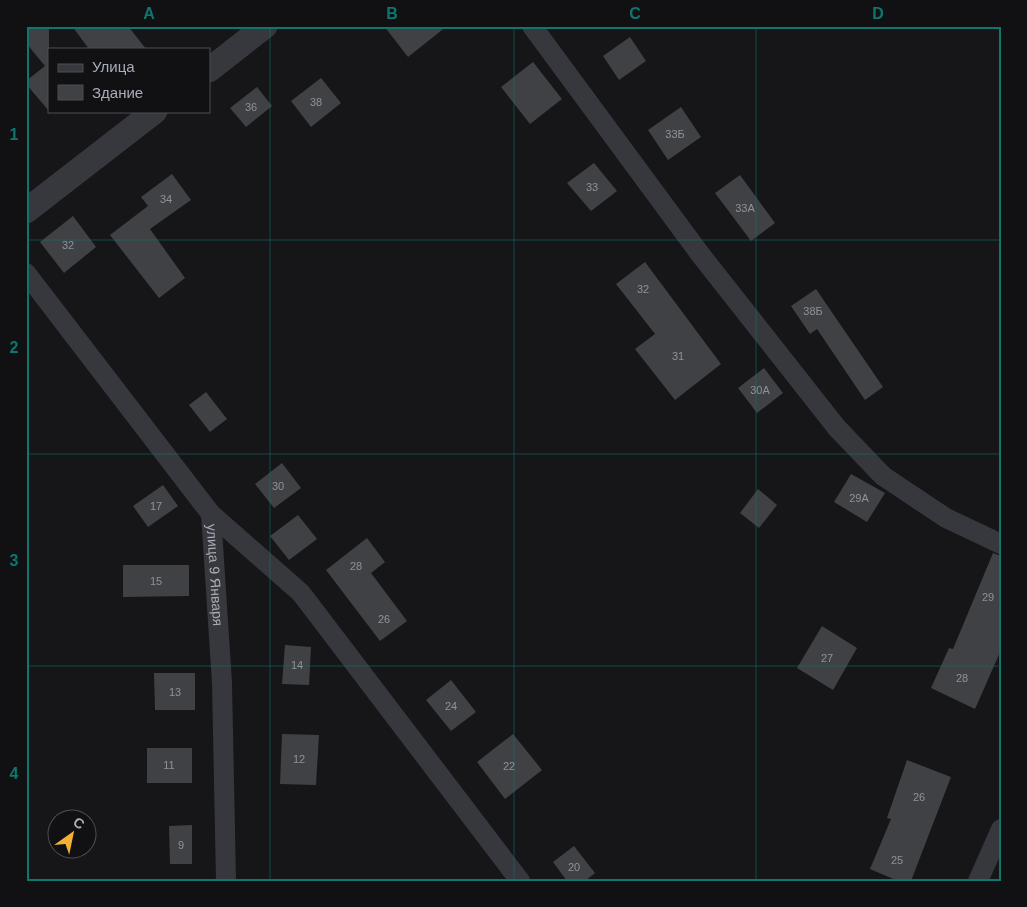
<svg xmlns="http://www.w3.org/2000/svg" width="1027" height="907" font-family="Arial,sans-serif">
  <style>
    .building { fill: #404145 }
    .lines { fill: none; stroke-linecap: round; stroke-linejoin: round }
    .minor { stroke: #37383d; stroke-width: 20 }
    .tertiary { stroke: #37383d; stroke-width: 25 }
    .grid { fill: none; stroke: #0f766e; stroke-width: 1; stroke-opacity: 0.55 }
    .labels { text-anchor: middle; stroke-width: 5; stroke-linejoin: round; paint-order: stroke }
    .number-label { font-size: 11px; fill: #8e929b }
    .street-label { font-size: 14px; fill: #a8adb8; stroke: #111113 }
    .neatline { fill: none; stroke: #0f766e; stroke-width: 2 }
    .grid-label { font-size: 16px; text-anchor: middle; font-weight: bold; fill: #0f766e }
  </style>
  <rect width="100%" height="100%" fill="#161618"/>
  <g class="building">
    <path d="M 26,26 L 49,26 L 49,111 L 26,84 L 26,81 L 45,66 L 26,43 Z"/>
    <path d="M 72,26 L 128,26 L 146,49 L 89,49 Z"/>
    <path d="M 384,26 L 447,26 L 408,57 Z"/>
    <path d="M 630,37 L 646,61 L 619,80 L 603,56 Z"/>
    <path d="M 533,62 L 562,99 L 530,124 L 501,87 Z"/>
    <path d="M 321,78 L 341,103 L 311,127 L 291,101 Z"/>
    <path d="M 257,87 L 272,106 L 246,127 L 230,108 Z"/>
    <path d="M 681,107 L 701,137 L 668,160 L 648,130 Z"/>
    <path d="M 594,163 L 617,191 L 591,211 L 567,183 Z"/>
    <path d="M 172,174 L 191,200 L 150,229 L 185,278 L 159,298 L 110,235 L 148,206 L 141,197 Z"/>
    <path d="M 740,175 L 775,223 L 751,241 L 715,193 Z"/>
    <path d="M 73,216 L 96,247 L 64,273 L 40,242 Z"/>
    <path d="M 645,262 L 721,364 L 675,400 L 635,349 L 655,334 L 616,284 Z"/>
    <path d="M 816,289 L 883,387 L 865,400 L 817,329 L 810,334 L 791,306 Z"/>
    <path d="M 764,368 L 783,393 L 757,413 L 738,388 Z"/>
    <path d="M 206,392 L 227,419 L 210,432 L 189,405 Z"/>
    <path d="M 282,463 L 301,488 L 274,508 L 255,484 Z"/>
    <path d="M 851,474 L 885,493 L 867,522 L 834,502 Z"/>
    <path d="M 163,485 L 178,506 L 148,527 L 133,506 Z"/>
    <path d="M 758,489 L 777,505 L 759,528 L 740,513 Z"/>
    <path d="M 298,515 L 317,539 L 289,560 L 270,536 Z"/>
    <path d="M 367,538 L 385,562 L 371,573 L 407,621 L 380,641 L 326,570 Z"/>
    <path d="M 993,553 L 1001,556 L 1001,650 L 975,709 L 931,688 L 949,648 L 953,649 Z"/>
    <path d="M 123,565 L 189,565 L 189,596 L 123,597 Z"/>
    <path d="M 822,626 L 857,648 L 833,690 L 797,668 Z"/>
    <path d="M 285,645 L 311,647 L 309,685 L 282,684 Z"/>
    <path d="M 154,673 L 195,673 L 195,710 L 155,710 Z"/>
    <path d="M 451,680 L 476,712 L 451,731 L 426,700 Z"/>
    <path d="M 282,734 L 319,735 L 316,785 L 280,784 Z"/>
    <path d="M 513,734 L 542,770 L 505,799 L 477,762 Z"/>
    <rect x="147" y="748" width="45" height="35"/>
    <path d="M 907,760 L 951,777 L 911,881 L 898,881 L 870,869 L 891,819 L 887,818 Z"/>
    <path d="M 192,825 L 192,864 L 170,864 L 169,826 Z"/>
    <path d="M 574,846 L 595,873 L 585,881 L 567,881 L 553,862 Z"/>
  </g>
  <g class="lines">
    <g class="minor">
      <path d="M 532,26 L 700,254 L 837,428 L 883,476 L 946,518 L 1001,544"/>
      <path id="s1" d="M 26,273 L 211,514 L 222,683 L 226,881"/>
      <path d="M 211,514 L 301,593 L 520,881"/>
      <path d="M 978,881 L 1001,829"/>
    </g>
    <g class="tertiary">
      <path d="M 209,70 L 265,26"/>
      <path d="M 26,211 L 155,111"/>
    </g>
  </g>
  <path class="grid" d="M 270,26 L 270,881M 514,26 L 514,881M 756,26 L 756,881M 26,240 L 1001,240M 26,454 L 1001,454M 26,666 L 1001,666"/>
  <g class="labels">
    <g class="number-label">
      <text x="316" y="106">38</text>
      <text x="251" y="111">36</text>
      <text x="675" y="138">33Б</text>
      <text x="592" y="191">33</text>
      <text x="166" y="203">34</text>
      <text x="745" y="212">33А</text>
      <text x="68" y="249">32</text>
      <text x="643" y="293">32</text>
      <text x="813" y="315">38Б</text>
      <text x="678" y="360">31</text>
      <text x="760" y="394">30А</text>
      <text x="278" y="490">30</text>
      <text x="859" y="502">29А</text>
      <text x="156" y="510">17</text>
      <text x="356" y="570">28</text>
      <text x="156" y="585">15</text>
      <text x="988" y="601">29</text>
      <text x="384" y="623">26</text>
      <text x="827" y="662">27</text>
      <text x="297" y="669">14</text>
      <text x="962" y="682">28</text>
      <text x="175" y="696">13</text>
      <text x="451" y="710">24</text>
      <text x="299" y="763">12</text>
      <text x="169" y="769">11</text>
      <text x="509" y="770">22</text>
      <text x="919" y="801">26</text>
      <text x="181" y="849">9</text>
      <text x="897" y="864">25</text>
      <text x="574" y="871">20</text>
    </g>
    <g class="street-label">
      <text dy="5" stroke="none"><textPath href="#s1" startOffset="365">улица 9 Января</textPath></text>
    </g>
  </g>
  <rect width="1027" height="907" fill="none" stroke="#111113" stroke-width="55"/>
  <rect x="48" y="48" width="162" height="65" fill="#111113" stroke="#4d4f55"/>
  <rect x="58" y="64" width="25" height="8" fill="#37383d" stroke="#4d4f55"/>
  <text x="92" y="72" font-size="15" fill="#a8adb8">Улица</text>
  <rect x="58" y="85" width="25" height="15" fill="#404145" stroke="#4d4f55"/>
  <text x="92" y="98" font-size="15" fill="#a8adb8">Здание</text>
  <g transform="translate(72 834) rotate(33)"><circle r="24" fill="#111113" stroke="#4d4f55"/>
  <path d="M0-4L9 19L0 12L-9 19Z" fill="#f2b134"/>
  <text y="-8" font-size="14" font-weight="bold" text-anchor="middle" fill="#a8adb8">С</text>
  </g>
  <rect x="28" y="28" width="972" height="852" class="neatline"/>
  <g class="grid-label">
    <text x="149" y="19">A</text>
    <text x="392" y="19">B</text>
    <text x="635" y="19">C</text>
    <text x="878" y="19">D</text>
    <text x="14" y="140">1</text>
    <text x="14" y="353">2</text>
    <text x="14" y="566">3</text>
    <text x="14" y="779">4</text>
  </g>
</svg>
